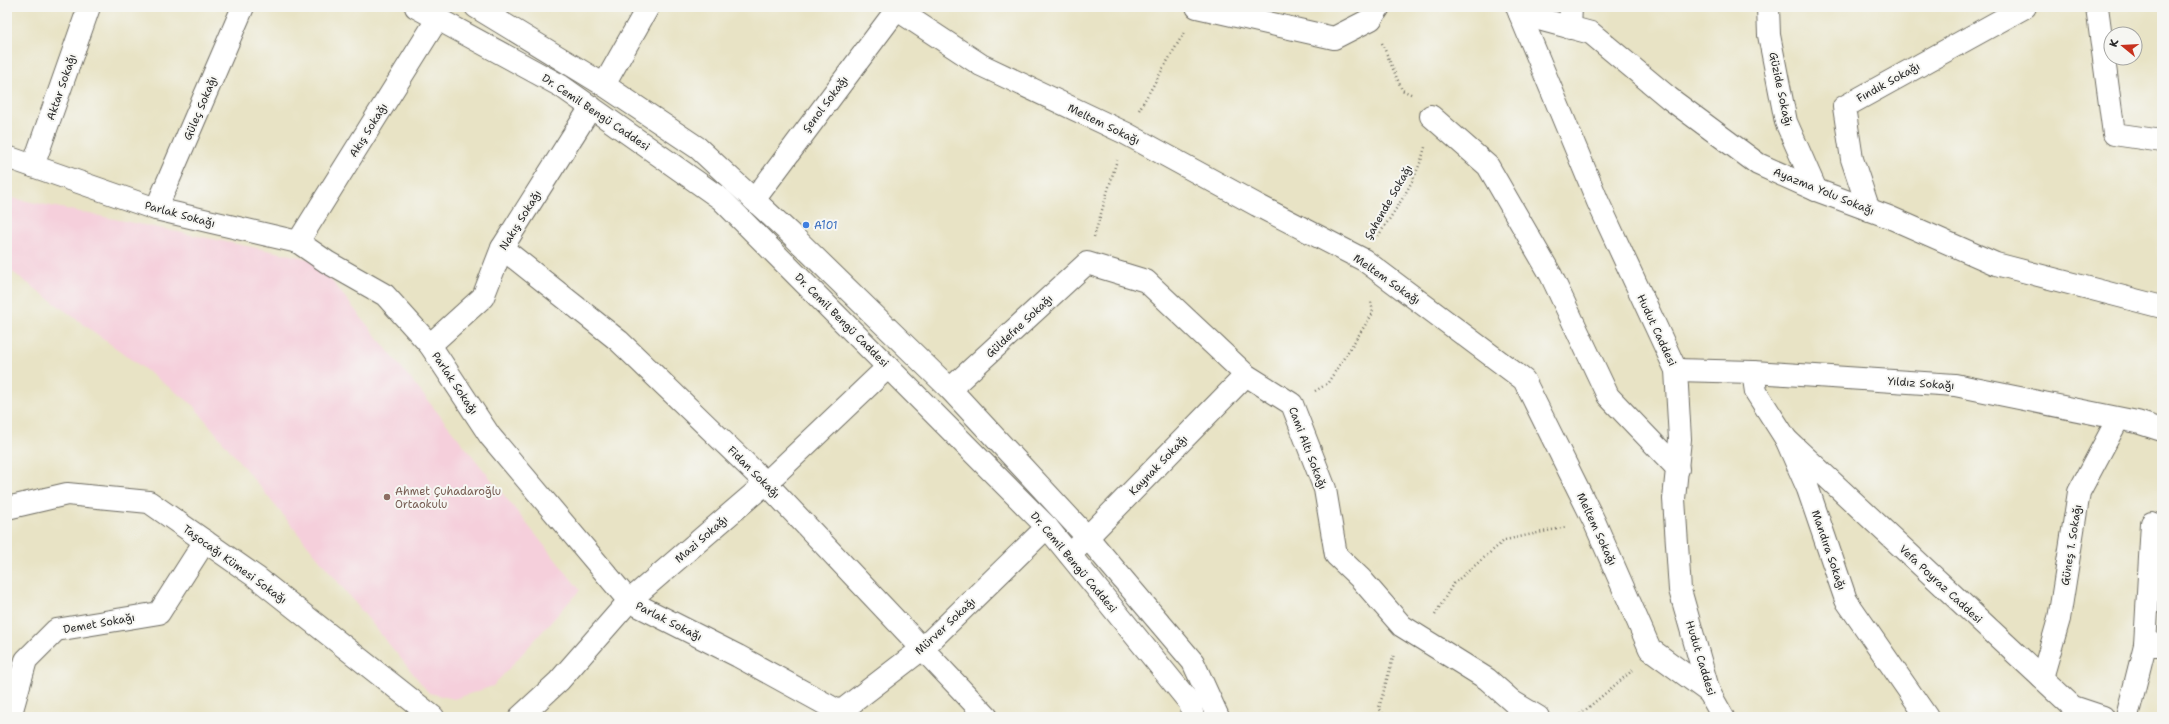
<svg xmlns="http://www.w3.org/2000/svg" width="2169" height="724" font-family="'Shantell Sans',sans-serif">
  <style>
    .built { fill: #f5cfdb }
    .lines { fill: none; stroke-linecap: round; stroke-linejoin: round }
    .minor-casing { stroke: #6d6b61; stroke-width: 24 }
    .tertiary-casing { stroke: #6d6b61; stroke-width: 24 }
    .path { stroke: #6d6b61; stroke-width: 2.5; stroke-dasharray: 1 3; stroke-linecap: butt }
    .minor { stroke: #fff; stroke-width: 22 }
    .tertiary { stroke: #fff; stroke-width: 22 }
    .shop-dot { fill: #3f7fe0; stroke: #f6f6f2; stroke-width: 1.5 }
    .education-dot { fill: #8d6e63; stroke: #f6f6f2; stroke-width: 1.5 }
    .labels { text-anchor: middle; stroke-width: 4; stroke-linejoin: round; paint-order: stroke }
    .street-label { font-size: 11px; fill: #2b2b2b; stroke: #f6f6f2 }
    .shop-label { font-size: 11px; fill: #366cbe; stroke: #f6f6f2; text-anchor: start }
    .education-label { font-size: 11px; fill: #785e54; stroke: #f6f6f2; text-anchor: start }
  </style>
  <rect width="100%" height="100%" fill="#f6f6f2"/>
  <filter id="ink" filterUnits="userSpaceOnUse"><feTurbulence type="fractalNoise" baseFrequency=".025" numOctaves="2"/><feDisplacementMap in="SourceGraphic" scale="8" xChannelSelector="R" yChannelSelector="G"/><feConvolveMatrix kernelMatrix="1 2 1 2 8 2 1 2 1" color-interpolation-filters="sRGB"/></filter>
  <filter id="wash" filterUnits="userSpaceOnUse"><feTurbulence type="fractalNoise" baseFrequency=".012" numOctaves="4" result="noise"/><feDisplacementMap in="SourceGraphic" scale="16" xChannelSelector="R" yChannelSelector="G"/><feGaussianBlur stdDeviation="0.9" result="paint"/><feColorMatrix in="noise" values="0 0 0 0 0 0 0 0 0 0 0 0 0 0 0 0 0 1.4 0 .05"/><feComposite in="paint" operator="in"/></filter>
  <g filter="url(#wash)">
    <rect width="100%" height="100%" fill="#e8e3c5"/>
    <path class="built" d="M 7,197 L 315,260 L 580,590 L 493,686 L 454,699 L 429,693 L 192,404 L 7,268 Z"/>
  </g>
  <g filter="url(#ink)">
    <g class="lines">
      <defs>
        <g id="minor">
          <path d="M 893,7 L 981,65 L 1125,133 L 1257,205 L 1364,260 L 1524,380 L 1594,521 L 1650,649 L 1709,692"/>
          <path d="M 1197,7 L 1334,38 L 1371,19 L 1379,7"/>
          <path d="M 1768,7 L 1769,35 L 1786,122 L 1816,190"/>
          <path d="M 2097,7 L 2114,134 L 2162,141"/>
          <path d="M 1520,14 L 1591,33 L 1669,98 L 1758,164 L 1816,190 L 1889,217 L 1996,264 L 2162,307"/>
          <path d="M 1570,28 L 1571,7"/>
          <path d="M 604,85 L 648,7"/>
          <path d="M 1431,116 L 1488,166 L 1551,275 L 1608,396 L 1678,469"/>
          <path d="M 7,157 L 156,209 L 298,242 L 327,262 L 385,295 L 430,345 L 490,436 L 629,601 L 738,656 L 840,712"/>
          <path d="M 33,166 L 89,7"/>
          <path d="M 754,200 L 897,9"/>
          <path d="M 156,209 L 243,7"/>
          <path d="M 1869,210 L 1852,159 L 1844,107 L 2025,7"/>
          <path d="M 298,242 L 438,18"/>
          <path d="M 502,248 L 619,341 L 766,483 L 987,717"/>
          <path d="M 430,345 L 483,297 L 502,248 L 591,107"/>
          <path d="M 1676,370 L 1753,372 L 1955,385 L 2137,422 L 2162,430"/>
          <path d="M 1753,372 L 1756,392 L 1786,439 L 1808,489 L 1846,600 L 1927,717"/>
          <path d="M 950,389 L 1087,263 L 1146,281 L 1246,375 L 1292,404 L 1325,489 L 1336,555 L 1361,579 L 1402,626 L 1487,679 L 1513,702 L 1538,717"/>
          <path d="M 7,508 L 67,494 L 149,502 L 256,577 L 433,717"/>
          <path d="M 2162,528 L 2152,523 L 2145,645 L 2162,645"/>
          <path d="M 1070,555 L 1246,375"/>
          <path d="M 2042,678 L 2059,619 L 2079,492 L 2118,419"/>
          <path d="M 10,717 L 26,660 L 56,630 L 159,613 L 205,541"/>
          <path d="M 520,717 L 559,681 L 629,601 L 766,483 L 888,367"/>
          <path d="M 837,717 L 840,712 L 922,649 L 1047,527"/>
          <path d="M 2127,717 L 2145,645"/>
        </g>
        <g id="tertiary">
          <path d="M 416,7 L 561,86 L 721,199 L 1047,527 L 1190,703 L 1193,717"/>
          <path d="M 476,7 L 604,85 L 698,148 L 795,238 L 950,389 L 1088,538 L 1193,662 L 1218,717"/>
          <path d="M 1517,7 L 1598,202 L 1676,370 L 1680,439 L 1674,499 L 1680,590 L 1709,692 L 1723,717"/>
          <path d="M 1786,439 L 2073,707 L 2103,717"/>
        </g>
      </defs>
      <use href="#minor" class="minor-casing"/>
      <use href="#tertiary" class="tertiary-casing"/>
      <g class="path">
        <path d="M 1382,43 L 1402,90 L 1413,95"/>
        <path d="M 1139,110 L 1185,31"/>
        <path d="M 1378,236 C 1396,209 1417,180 1425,147"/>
        <path d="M 1094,237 L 1117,160"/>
        <path d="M 1315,391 L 1327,384 L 1373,313 L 1371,301"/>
        <path d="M 1435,615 L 1453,584 L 1505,540 L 1566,527"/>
        <path d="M 1385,717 L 1379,708 L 1394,654"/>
        <path d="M 1577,717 L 1633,670"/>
      </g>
      <use href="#minor" class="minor"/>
      <use href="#tertiary" class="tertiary"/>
    </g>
  </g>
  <circle class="shop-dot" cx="806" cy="225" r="4"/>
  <circle class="education-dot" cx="387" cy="497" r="4"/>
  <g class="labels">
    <g class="street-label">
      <text transform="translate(1888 82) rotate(-29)" y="4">Fındık Sokağı</text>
      <text transform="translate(61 87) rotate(-71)" y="4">Aktar Sokağı</text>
      <text transform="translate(1781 89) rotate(78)" y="4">Güzide Sokağı</text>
      <text transform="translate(825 104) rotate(-53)" y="4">Şenol Sokağı</text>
      <text transform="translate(200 108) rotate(-67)" y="4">Güleç Sokağı</text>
      <text transform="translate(596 112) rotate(34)" y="4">Dr. Cemil Bengü Caddesi</text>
      <text transform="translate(1104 124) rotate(26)" y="4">Meltem Sokağı</text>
      <text transform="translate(368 130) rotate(-58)" y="4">Akış Sokağı</text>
      <text transform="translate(1824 191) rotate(22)" y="4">Ayazma Yolu Sokağı</text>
      <text transform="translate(1388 202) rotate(-60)" y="4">Şahende Sokağı</text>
      <text transform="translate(180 214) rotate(15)" y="4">Parlak Sokağı</text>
      <text transform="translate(520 220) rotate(-58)" y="4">Nakış Sokağı</text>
      <text transform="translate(1387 279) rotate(35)" y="4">Meltem Sokağı</text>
      <text transform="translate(842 320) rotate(45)" y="4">Dr. Cemil Bengü Caddesi</text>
      <text transform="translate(1019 326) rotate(-43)" y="4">Güldefne Sokağı</text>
      <text transform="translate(1657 330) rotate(65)" y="4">Hudut Caddesi</text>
      <text transform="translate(455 383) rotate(56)" y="4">Parlak Sokağı</text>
      <text transform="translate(1921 383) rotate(4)" y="4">Yıldız Sokağı</text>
      <text transform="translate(1308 448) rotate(69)" y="4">Cami Altı Sokağı</text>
      <text transform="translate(1158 465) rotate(-46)" y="4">Kaynak Sokağı</text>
      <text transform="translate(754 472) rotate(45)" y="4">Fidan Sokağı</text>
      <text transform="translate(1597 529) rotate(65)" y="4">Meltem Sokağı</text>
      <text transform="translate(701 539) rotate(-41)" y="4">Mazi Sokağı</text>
      <text transform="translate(2071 545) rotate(-81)" y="4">Güneş 1. Sokağı</text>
      <text transform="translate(1829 550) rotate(71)" y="4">Mandıra Sokağı</text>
      <text transform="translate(1074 562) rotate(50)" y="4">Dr. Cemil Bengü Caddesi</text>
      <text transform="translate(235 564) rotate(36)" y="4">Taşocağı Kümesi Sokağı</text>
      <text transform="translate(1941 584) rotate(43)" y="4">Vefa Poyraz Caddesi</text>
      <text transform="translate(669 621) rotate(27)" y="4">Parlak Sokağı</text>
      <text transform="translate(99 623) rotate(-10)" y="4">Demet Sokağı</text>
      <text transform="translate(945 626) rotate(-43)" y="4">Mürver Sokağı</text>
      <text transform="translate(1701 658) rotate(73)" y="4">Hudut Caddesi</text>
    </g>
    <g class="shop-label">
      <text x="814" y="229">A101</text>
    </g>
    <g class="education-label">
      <text x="395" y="495">Ahmet Çuhadaroğlu<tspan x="395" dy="13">Ortaokulu</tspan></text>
    </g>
  </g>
  <rect width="2169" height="724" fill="none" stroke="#f6f6f2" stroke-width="24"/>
  <g transform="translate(2123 46) rotate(288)"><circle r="19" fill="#f6f6f2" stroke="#a5a5a2"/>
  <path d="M0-3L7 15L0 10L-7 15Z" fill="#c8321e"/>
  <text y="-6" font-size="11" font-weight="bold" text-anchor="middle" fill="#2b2b2b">K</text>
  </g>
</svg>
